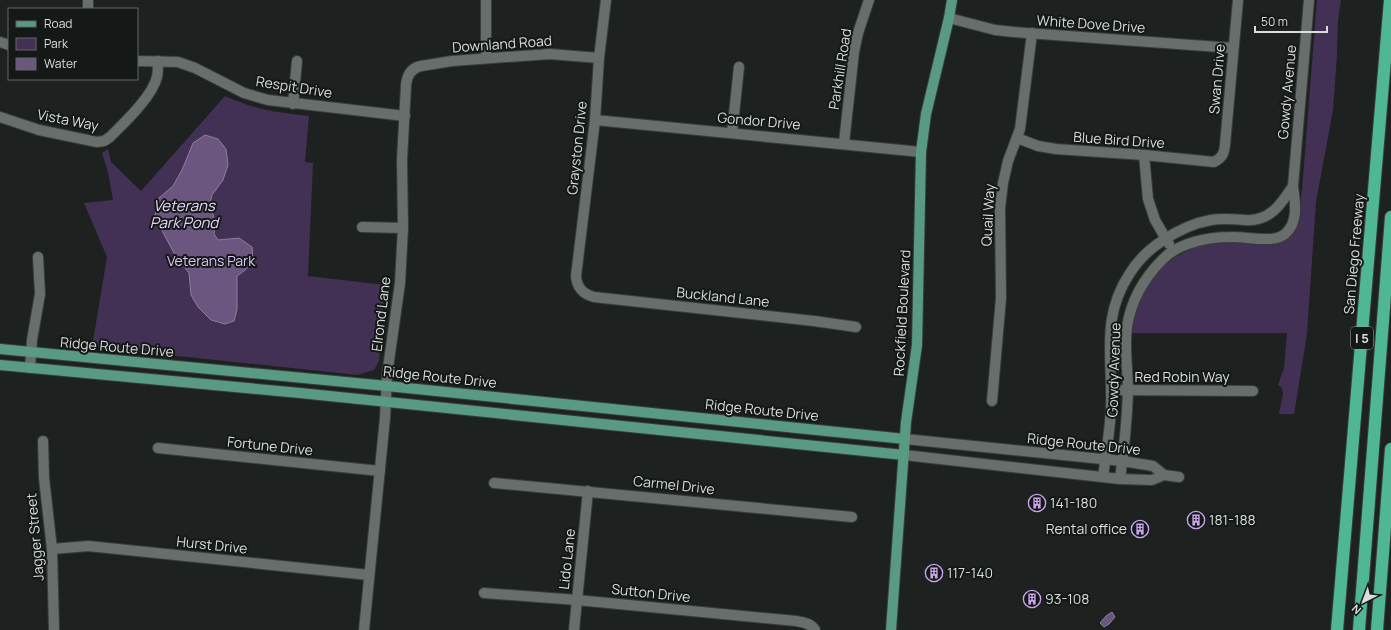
<svg xmlns="http://www.w3.org/2000/svg" width="1391" height="630" font-family="Manrope,sans-serif">
  <style>
    .green { fill: #433055 }
    .water { fill: #6b5680; stroke: #8c7e9b }
    .lines { fill: none; stroke-linecap: round; stroke-linejoin: round }
    .minor-casing { stroke: #393e3c; stroke-width: 12 }
    .major-casing { stroke: #393e3c; stroke-width: 12 }
    .highway-casing { stroke: #393e3c; stroke-width: 14 }
    .minor { stroke: #676e6b; stroke-width: 10 }
    .major { stroke: #599a83; stroke-width: 10 }
    .highway { stroke: #4fb793; stroke-width: 12 }
    .labels { text-anchor: middle; stroke-width: 4; stroke-linejoin: round; paint-order: stroke }
    .shield { fill: #141917; stroke: #9ea2a0; stroke-width: 1 }
    .shield-label { font-size: 13px; font-weight: bold; fill: #d9dddb }
    .street-label { font-size: 14px; fill: #d9dddb; stroke: #141917 }
    .park-label { font-size: 14px; fill: #ddc3f9; stroke: #141917 }
    .poi-label { font-size: 14px; fill: #d9dddb; stroke: #141917; text-anchor: start }
    .water-label { font-size: 15px; font-style: italic; fill: #e8d5fe; stroke: #141917 }
  </style>
  <rect width="100%" height="100%" fill="#1d2220"/>
  <g class="green">
    <path d="M 1317,0 L 1341,0 L 1338,20 L 1337,55 L 1333,110 L 1316,202 L 1307,334 L 1294,414 L 1279,414 L 1283,394 L 1282,388 L 1278,385 L 1284,368 L 1287,333 L 1132,333 L 1135,316 L 1143,292 L 1157,271 L 1175,257 L 1196,247 L 1218,242 L 1273,243 L 1287,239 L 1297,225 L 1302,190 Z"/>
    <path d="M 225,96 C 256,110 276,112 309,116 L 305,162 L 313,163 L 308,276 L 385,285 L 379,361 L 374,370 L 358,375 L 92,347 L 107,257 L 84,203 L 113,200 L 108,172 L 102,153 L 108,149 L 111,162 L 141,191 Z"/>
  </g>
  <g class="water">
    <path d="M 205,135 L 218,139 L 226,149 L 228,165 L 223,180 L 212,195 L 210,203 L 215,222 L 214,234 L 218,240 L 239,238 L 252,247 C 254,264 250,267 237,276 L 237,310 L 234,321 L 225,324 L 211,320 L 198,307 L 191,295 L 189,273 L 175,255 L 158,223 L 155,215 L 159,198 L 173,186 L 182,170 L 193,143 Z"/>
    <path d="M 1112,612 L 1115,617 L 1109,624 L 1104,627 L 1100,623 L 1106,616 Z"/>
  </g>
  <g class="lines">
    <defs>
      <g id="minor">
        <path d="M 606,0 L 599,58 L 595,120 L 576,276 C 577,288 583,294 594,297 L 814,321 L 856,327"/>
        <path d="M 88,9 L 88,0"/>
        <path d="M 949,18 L 995,30 L 1014,32 L 1233,48"/>
        <path d="M 0,42 L 9,45"/>
        <path d="M 486,58 L 486,0"/>
        <path d="M 137,61 L 178,62 L 195,68 L 244,93 L 268,100 L 405,116"/>
        <path d="M 293,104 L 297,61"/>
        <path d="M 0,117 L 39,130 L 97,142 L 104,141 L 110,137 C 124,123 152,97 157,77 C 158,72 158,66 158,61"/>
        <path d="M 595,120 L 921,152"/>
        <path d="M 732,133 L 739,67"/>
        <path d="M 1017,138 L 1038,146 L 1056,149 L 1144,155 L 1214,162 C 1222,158 1224,154 1225,145 L 1238,0"/>
        <path d="M 844,143 L 854,52 L 858,33 L 869,0"/>
        <path d="M 1144,155 L 1148,199 L 1155,220 L 1169,244"/>
        <path d="M 362,227 L 403,228"/>
        <path d="M 30,368 L 32,340 L 40,294 L 38,257"/>
        <path d="M 1111,390 L 1253,391"/>
        <path d="M 992,401 L 1001,298 L 1000,208 L 1003,183 L 1008,161 L 1020,129 L 1032,33"/>
        <path d="M 905,439 L 1122,461 L 1153,466 L 1164,475"/>
        <path d="M 43,441 L 44,478 L 52,549 L 54,630"/>
        <path d="M 158,448 L 380,471"/>
        <path d="M 904,455 L 1120,479 L 1152,480 L 1164,475 L 1179,477"/>
        <path d="M 1103,477 C 1106,454 1110,431 1111,408 C 1113,358 1100,318 1130,273 C 1139,259 1148,250 1162,241 C 1177,231 1193,223 1211,220 C 1222,218 1234,219 1245,220 C 1270,222 1281,204 1293,186"/>
        <path d="M 1120,479 C 1124,450 1127,420 1128,391 C 1128,370 1124,348 1127,327 C 1131,300 1144,278 1163,259 C 1180,242 1209,237 1231,237 C 1245,236 1274,244 1285,234 C 1299,222 1295,202 1293,186 L 1309,0"/>
        <path d="M 494,483 L 852,517"/>
        <path d="M 52,549 L 88,546 L 369,575"/>
        <path d="M 484,593 L 577,600 L 796,621 C 802,622 811,623 815,630"/>
        <path d="M 364,630 L 385,418 L 387,375 L 400,283 L 403,228 L 402,160 L 406,85 C 407,75 411,68 421,66 L 452,61 L 550,54 L 599,58"/>
        <path d="M 574,630 L 588,491"/>
      </g>
      <g id="major">
        <path d="M 0,349 L 387,386 L 905,439"/>
        <path d="M 0,365 L 300,393 L 904,455"/>
        <path d="M 891,630 L 906,422 L 917,345 L 921,152 L 926,114 L 949,18 L 952,0"/>
      </g>
      <g id="highway">
        <path d="M 1337,630 L 1390,0"/>
        <path d="M 1359,630 L 1391,217"/>
        <path d="M 1377,630 L 1391,449"/>
      </g>
    </defs>
    <use href="#minor" class="minor-casing"/>
    <use href="#major" class="major-casing"/>
    <use href="#highway" class="highway-casing"/>
    <use href="#minor" class="minor"/>
    <use href="#major" class="major"/>
    <use href="#highway" class="highway"/>
  </g>
  <defs>
    <symbol id="building-ring" viewBox="-11 -11 22 22"><circle r="9.5" fill="#141917" stroke="#c9a5ee" stroke-width="1.5"/><path d="M-4-6H4V6H1V3H-1V6H-4ZM-2.5-4.3h1.7v1.8h-1.7ZM.8-4.3h1.7v1.8H.8ZM-2.5-1h1.7V.8h-1.7ZM.8-1h1.7V.8H.8Z" fill="#c9a5ee"/></symbol>
  </defs>
  <g fill-rule="evenodd">
    <use href="#building-ring" x="1027" y="493" width="20" height="20"/>
    <use href="#building-ring" x="1186" y="510" width="20" height="20"/>
    <use href="#building-ring" x="1130" y="519" width="20" height="20"/>
    <use href="#building-ring" x="924" y="563" width="20" height="20"/>
    <use href="#building-ring" x="1022" y="589" width="20" height="20"/>
  </g>
  <g class="labels">
    <rect class="shield" x="1351" y="327" width="22" height="22" rx="3"/>
    <g class="shield-label">
      <text x="1362" y="343">I 5</text>
    </g>
    <g class="street-label">
      <text transform="translate(1091 24) rotate(4)" y="5">White Dove Drive</text>
      <text transform="translate(502 44) rotate(-4)" y="5">Downland Road</text>
      <text transform="translate(840 69) rotate(-81)" y="5">Parkhill Road</text>
      <text transform="translate(1217 79) rotate(-85)" y="5">Swan Drive</text>
      <text transform="translate(294 87) rotate(9)" y="5">Respit Drive</text>
      <text transform="translate(1287 92) rotate(-85)" y="5">Gowdy Avenue</text>
      <text transform="translate(68 120) rotate(11)" y="5">Vista Way</text>
      <text transform="translate(759 121) rotate(5)" y="5">Gondor Drive</text>
      <text transform="translate(1119 140) rotate(4)" y="5">Blue Bird Drive</text>
      <text transform="translate(577 148) rotate(-84)" y="5">Grayston Drive</text>
      <text transform="translate(988 215) rotate(-87)" y="5">Quail Way</text>
      <text transform="translate(1354 254) rotate(-85)" y="5">San Diego Freeway</text>
      <text transform="translate(723 297) rotate(6)" y="5">Buckland Lane</text>
      <text transform="translate(902 313) rotate(-87)" y="5">Rockfield Boulevard</text>
      <text transform="translate(381 314) rotate(-83)" y="5">Elrond Lane</text>
      <text transform="translate(117 347) rotate(5)" y="5">Ridge Route Drive</text>
      <text transform="translate(1114 370) rotate(-88)" y="5">Gowdy Avenue</text>
      <text transform="translate(440 377) rotate(6)" y="5">Ridge Route Drive</text>
      <text x="1182" y="382">Red Robin Way</text>
      <text transform="translate(762 410) rotate(6)" y="5">Ridge Route Drive</text>
      <text transform="translate(1084 444) rotate(6)" y="5">Ridge Route Drive</text>
      <text transform="translate(270 446) rotate(6)" y="5">Fortune Drive</text>
      <text transform="translate(674 485) rotate(6)" y="5">Carmel Drive</text>
      <text transform="translate(35 537) rotate(-95)" y="5">Jagger Street</text>
      <text transform="translate(212 545) rotate(6)" y="5">Hurst Drive</text>
      <text transform="translate(567 559) rotate(-84)" y="5">Lido Lane</text>
      <text transform="translate(651 593) rotate(6)" y="5">Sutton Drive</text>
    </g>
    <g class="park-label">
      <text x="211" y="266">Veterans Park</text>
    </g>
    <g class="poi-label">
      <text x="1050" y="508">141-180</text>
      <text x="1209" y="525">181-188</text>
      <text x="1127" y="534" text-anchor="end">Rental office</text>
      <text x="947" y="578">117-140</text>
      <text x="1045" y="604">93-108</text>
    </g>
    <g class="water-label">
      <text x="184" y="211">Veterans<tspan x="184" dy="17">Park Pond</tspan></text>
    </g>
  </g>
  <rect x="8" y="8" width="130" height="72" fill="#141917" stroke="#636765"/>
  <rect x="16" y="21" width="20" height="6" fill="#599a83" stroke="#636765"/>
  <text x="44" y="28" font-size="12" fill="#d9dddb">Road</text>
  <rect x="16" y="38" width="20" height="12" fill="#433055" stroke="#636765"/>
  <text x="44" y="48" font-size="12" fill="#d9dddb">Park</text>
  <rect x="16" y="58" width="20" height="12" fill="#6b5680" stroke="#636765"/>
  <text x="44" y="68" font-size="12" fill="#d9dddb">Water</text>
  <g transform="translate(1363 602) rotate(222)" stroke="#141917" stroke-width="3" paint-order="stroke">
  <path d="M0-3L7 15L0 10L-7 15Z" fill="#d9dddb"/>
  <text y="-6" font-size="11" font-weight="bold" text-anchor="middle" fill="#d9dddb">N</text>
  </g>
  <path d="M1255 26v6h72v-6" fill="none" stroke="#d9dddb" stroke-width="2"/>
  <text x="1261" y="26" font-size="12" fill="#d9dddb" stroke="#141917" stroke-width="3" paint-order="stroke">50 m</text>
</svg>
